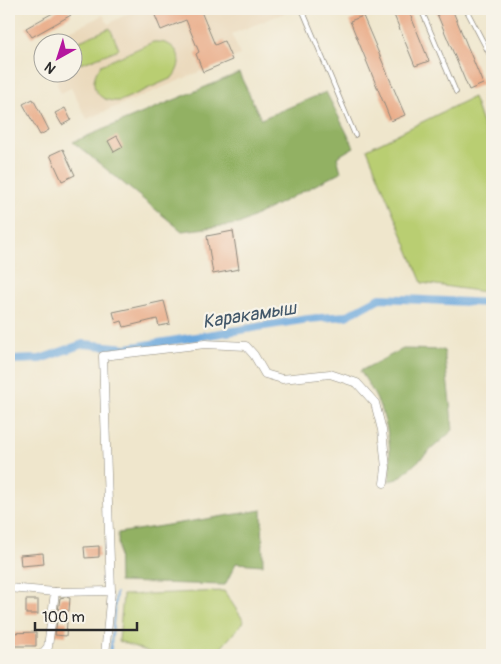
<svg xmlns="http://www.w3.org/2000/svg" width="501" height="664" font-family="Pangolin,sans-serif">
  <style>
    .built { fill: #ead8ba }
    .green { fill: #b9ce72; stroke: #727c4e }
    .forest { fill: #92b164; stroke: #5e6e48 }
    .lines { fill: none; stroke-linecap: round; stroke-linejoin: round }
    .stream { stroke: #6ca8dd; stroke-width: 2 }
    .canal { stroke: #6ca8dd; stroke-width: 8 }
    .building { fill: #e9a984 }
    .lane-casing { stroke: #8d887c; stroke-width: 5.5 }
    .street-casing { stroke: #8d887c; stroke-width: 9 }
    .lane { stroke: #fff; stroke-width: 4 }
    .street { stroke: #fff; stroke-width: 8 }
    .labels { text-anchor: middle; stroke-width: 4.5; stroke-linejoin: round; paint-order: stroke }
    .water-label { font-size: 19px; font-style: italic; fill: #425769; stroke: #f7f3e8 }
  </style>
  <rect width="100%" height="100%" fill="#f7f3e8"/>
  <filter id="ink" filterUnits="userSpaceOnUse"><feTurbulence type="fractalNoise" baseFrequency=".02" numOctaves="2"/><feDisplacementMap in="SourceGraphic" scale="10" xChannelSelector="R" yChannelSelector="G"/><feConvolveMatrix kernelMatrix="1 2 1 2 8 2 1 2 1" color-interpolation-filters="sRGB"/></filter>
  <filter id="wash" filterUnits="userSpaceOnUse"><feTurbulence type="fractalNoise" baseFrequency=".0096" numOctaves="4" result="noise"/><feDisplacementMap in="SourceGraphic" scale="20" xChannelSelector="R" yChannelSelector="G"/><feGaussianBlur stdDeviation="1.12" result="paint"/><feColorMatrix in="noise" values="0 0 0 0 0 0 0 0 0 0 0 0 0 0 0 0 0 1.4 0 .05"/><feComposite in="paint" operator="in"/></filter>
  <g filter="url(#wash)">
    <rect width="100%" height="100%" fill="#efe6cc"/>
    <path class="built" d="M 136,9 L 294,9 L 232,34 L 240,55 L 87,119 L 71,88 L 61,93 L 56,83 L 58,81 L 54,73 L 72,72 L 72,42 L 47,42 L 103,15 L 108,24 Z"/>
    <g class="green">
      <path d="M 110,28 L 119,49 L 81,64 L 73,44 Z"/>
      <path d="M 153,42 C 177,40 187,60 172,78 L 120,101 C 96,103 86,84 101,65 Z"/>
      <path d="M 473,97 L 492,152 L 492,293 L 422,283 L 367,149 Z"/>
      <path d="M 224,591 L 244,621 L 215,655 L 157,655 L 119,641 L 123,595 Z"/>
    </g>
    <g class="forest">
      <path d="M 239,73 L 261,119 L 326,92 L 354,147 L 337,157 L 341,172 L 239,224 L 182,231 L 73,142 Z"/>
      <path d="M 403,349 L 444,350 L 453,430 L 398,479 L 389,481 C 393,436 385,407 360,371 Z"/>
      <path d="M 262,510 L 263,565 L 236,563 L 225,585 L 119,582 L 118,533 Z"/>
    </g>
    <g class="lines">
      <path class="stream" d="M 110,655 L 116,593"/>
      <path class="canal" d="M 9,360 L 40,359 L 83,344 L 127,348 L 308,319 L 346,316 L 380,298 L 492,303"/>
    </g>
    <g id="blocks">
      <g class="building">
        <path d="M 60,9 L 68,9 L 71,15 L 32,37 L 26,28 Z"/>
        <path d="M 163,9 L 200,9 L 215,45 L 224,41 L 232,60 L 203,72 L 196,54 L 199,52 L 186,20 L 161,30 L 154,13 Z"/>
        <path d="M 408,9 L 429,61 L 415,66 L 394,15 Z"/>
        <path d="M 435,9 L 452,9 L 483,84 L 469,90 Z"/>
        <path d="M 363,16 L 405,115 L 391,121 L 350,21 Z"/>
        <path d="M 33,99 L 49,130 L 40,135 L 23,104 Z"/>
        <path d="M 65,108 L 71,120 L 62,125 L 55,113 Z"/>
        <path d="M 117,136 L 123,147 L 114,152 L 108,141 Z"/>
        <path d="M 63,149 L 75,175 L 62,181 L 50,155 Z"/>
        <path d="M 233,231 L 239,269 L 213,274 L 207,236 Z"/>
        <path d="M 164,301 L 170,324 L 159,326 L 157,319 L 124,327 L 122,321 L 116,323 L 113,312 Z"/>
        <path d="M 99,546 L 99,557 L 85,558 L 84,547 Z"/>
        <path d="M 43,553 L 44,564 L 21,566 L 20,555 Z"/>
        <path d="M 64,597 L 70,598 L 69,611 L 58,611 L 60,598 Z"/>
        <rect x="26" y="600" width="12" height="14"/>
        <path d="M 57,621 L 67,622 L 66,636 L 55,635 Z"/>
        <path d="M 36,632 L 36,646 L 9,646 L 9,633 Z"/>
      </g>
    </g>
  </g>
  <g filter="url(#ink)">
    <use href="#blocks" fill-opacity="0" stroke="#8d887c" stroke-width="1"/>
    <g class="lines">
      <defs>
        <g id="lane">
          <path d="M 302,9 L 355,135"/>
          <path d="M 421,9 L 456,92"/>
          <path d="M 466,9 L 492,59"/>
          <path d="M 369,13 L 379,9"/>
          <path d="M 132,651 L 143,655"/>
        </g>
        <g id="street">
          <path d="M 9,588 L 55,592 L 111,591"/>
          <path d="M 37,655 L 41,655 L 48,647 L 55,592"/>
          <path d="M 105,655 L 111,591 L 103,356 L 205,344 L 246,346 L 254,355 L 265,374 L 282,379 L 330,374 L 357,383 L 375,403 L 382,430 L 386,468 L 384,483"/>
        </g>
      </defs>
      <use href="#lane" class="lane-casing"/>
      <use href="#street" class="street-casing"/>
      <use href="#lane" class="lane"/>
      <use href="#street" class="street"/>
    </g>
  </g>
  <g class="labels">
    <g class="water-label">
      <text transform="translate(249 314) rotate(-9)" y="7">Каракамыш</text>
    </g>
  </g>
  <rect width="501" height="664" fill="none" stroke="#f7f3e8" stroke-width="30"/>
  <g transform="translate(58 58) rotate(219)"><circle r="24" fill="#f7f3e8" stroke="#a5a39c"/>
  <path d="M0-4L9 19L0 12L-9 19Z" fill="#b5179e"/>
  <text y="-8" font-size="14" font-weight="bold" text-anchor="middle" fill="#2b2b2b">N</text>
  </g>
  <path d="M35 622v8h102v-8" fill="none" stroke="#2b2b2b" stroke-width="2.5"/>
  <text x="42" y="622" font-size="15" fill="#2b2b2b" stroke="#f7f3e8" stroke-width="4" paint-order="stroke">100 m</text>
</svg>
